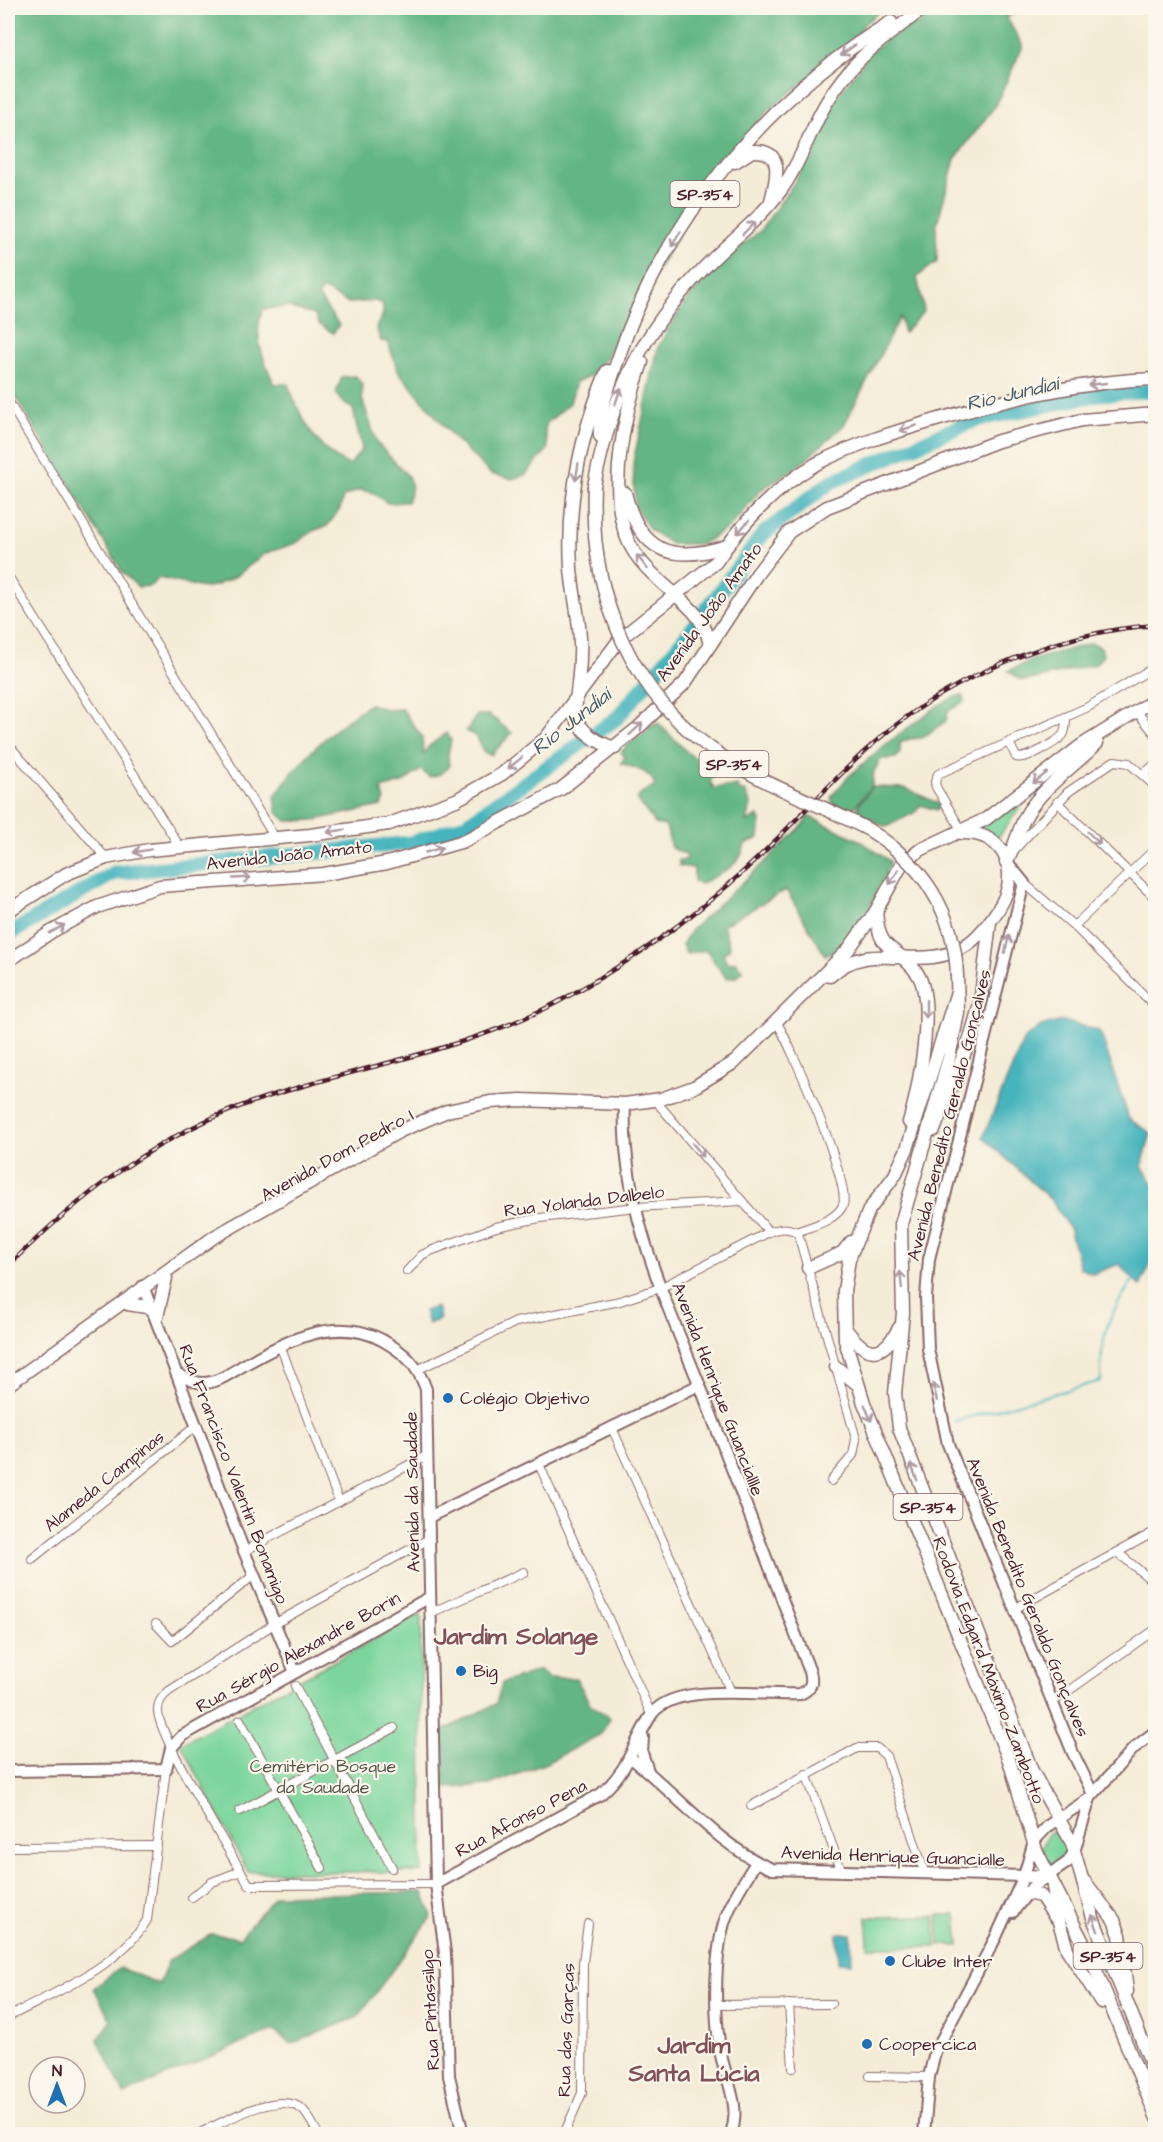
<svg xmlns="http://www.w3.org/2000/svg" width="1163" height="2142" font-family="'Architects Daughter',sans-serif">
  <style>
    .green { fill: #7bd59c; stroke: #627a64; stroke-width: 1.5 }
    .forest { fill: #64b684; stroke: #576a58; stroke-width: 1.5 }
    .water { fill: #44b4bc; stroke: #476a74; stroke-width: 1.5 }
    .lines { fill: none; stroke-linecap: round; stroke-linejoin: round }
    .stream { stroke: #44b4bc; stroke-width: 2 }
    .river { stroke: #44b4bc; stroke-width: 15 }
    .street-casing { stroke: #866767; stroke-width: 10 }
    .secondary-casing { stroke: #866767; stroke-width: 14 }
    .primary-casing { stroke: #866767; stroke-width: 15 }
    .street { stroke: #fff; stroke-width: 8 }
    .secondary { stroke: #fff; stroke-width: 10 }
    .primary { stroke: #fff; stroke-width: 12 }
    .rail-casing { stroke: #4a1f2b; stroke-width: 4.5 }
    .rail { stroke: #fbf7ec; stroke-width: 2; stroke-dasharray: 7; stroke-linecap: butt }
    .primary-bridge-casing { stroke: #866767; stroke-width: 15; stroke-linecap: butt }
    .primary-bridge { stroke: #fff; stroke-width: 12 }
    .oneway { stroke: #ae9aa0 }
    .poi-dot { fill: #1f6fb2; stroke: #fbf7ec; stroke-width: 2 }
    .labels { text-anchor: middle; stroke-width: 4.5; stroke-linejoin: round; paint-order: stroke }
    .shield { fill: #fbf7ec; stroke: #7f6065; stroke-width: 1.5 }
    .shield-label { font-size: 16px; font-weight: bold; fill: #4a1f2b }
    .street-label { font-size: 18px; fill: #4a1f2b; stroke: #fbf7ec }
    .poi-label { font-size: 18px; fill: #4a1f2b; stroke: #fbf7ec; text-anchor: start }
    .park-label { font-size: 18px; fill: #59564d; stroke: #fbf7ec }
    .water-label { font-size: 20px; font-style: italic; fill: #485b65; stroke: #fbf7ec }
    .district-label { font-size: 24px; font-weight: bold; fill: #825157; stroke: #fbf7ec }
  </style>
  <rect width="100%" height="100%" fill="#fbf7ec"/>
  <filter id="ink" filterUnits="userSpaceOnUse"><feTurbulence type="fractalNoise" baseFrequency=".0167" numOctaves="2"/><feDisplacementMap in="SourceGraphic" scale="12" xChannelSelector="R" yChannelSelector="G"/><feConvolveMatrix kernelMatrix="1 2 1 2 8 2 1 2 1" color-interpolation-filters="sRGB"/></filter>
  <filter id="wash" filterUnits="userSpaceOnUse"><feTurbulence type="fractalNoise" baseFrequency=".008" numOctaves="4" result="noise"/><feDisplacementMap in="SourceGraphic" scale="24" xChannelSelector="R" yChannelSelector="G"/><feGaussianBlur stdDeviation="1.35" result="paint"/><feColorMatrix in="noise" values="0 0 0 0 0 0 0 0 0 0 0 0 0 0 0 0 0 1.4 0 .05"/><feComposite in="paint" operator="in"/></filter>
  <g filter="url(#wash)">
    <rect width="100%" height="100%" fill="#f5ecd7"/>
    <g class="green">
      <path d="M 1037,784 L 998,838 L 977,827 Z"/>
      <path d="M 421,1614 L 422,1872 L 248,1872 L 181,1744 Z"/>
      <path d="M 1059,1831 C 1067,1841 1068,1848 1064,1861 L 1053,1865 L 1048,1863 L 1041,1851 L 1048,1833 Z"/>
      <path d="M 938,1915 L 956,1915 L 959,1946 L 939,1945 Z"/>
      <path d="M 935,1916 L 936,1947 L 868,1947 L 867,1917 Z"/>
    </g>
    <g class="forest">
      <path d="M 8,8 L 884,8 L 864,24 L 853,42 L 769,110 L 717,168 L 604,361 L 592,375 L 576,382 L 570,403 L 547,423 L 545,429 L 548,449 L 525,475 L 512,479 L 491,474 L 453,437 L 398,371 L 388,342 L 381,341 L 376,327 L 383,315 L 383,304 L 376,301 L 348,303 L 322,289 L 318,296 L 339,325 L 333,333 L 319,324 L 315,315 L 288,307 L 263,309 C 252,336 263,358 274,384 L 288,384 C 299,414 317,453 350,465 L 362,449 L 353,409 L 341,401 L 336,393 L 342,377 L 356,376 L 362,385 L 362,399 L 377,443 L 408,476 L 412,487 L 407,502 L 387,503 L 372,492 L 359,490 L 343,497 L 340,509 L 327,526 L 315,530 L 296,543 L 266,553 L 236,576 L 217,585 L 204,588 L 159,578 L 150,586 L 138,587 L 123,573 L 8,384 Z"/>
      <path d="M 946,8 L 1030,8 L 1006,17 L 1023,46 L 995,106 L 955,159 L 936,227 L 937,262 L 917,277 L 924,311 L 904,333 L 900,317 L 844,425 L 802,463 L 761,490 L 730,527 L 702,544 L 671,544 L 650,530 L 635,507 L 633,463 L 658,347 L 684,303 L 724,260 L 760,231 L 794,183 L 835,100 L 869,54 L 888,38 Z"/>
      <path d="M 1092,643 L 1101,647 L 1103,655 L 1096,664 L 1031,680 L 1021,680 L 1008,671 L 1035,659 Z"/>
      <path d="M 957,696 L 963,696 L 965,701 L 948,711 L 946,721 L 922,738 L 909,739 L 900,743 L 900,753 L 896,758 L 881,759 L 874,771 L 872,785 L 855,807 L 851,810 L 833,804 L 831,797 L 849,776 L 886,744 L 939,705 Z"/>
      <path d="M 370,704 L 388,710 L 402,709 L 422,737 L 423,754 L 429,746 L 447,733 L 451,740 L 448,755 L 449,767 L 441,774 L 429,777 L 421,770 L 402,783 L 381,789 L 385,800 L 381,806 L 315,820 L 287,821 L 277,812 L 275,796 C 299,760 334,727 370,704 Z"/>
      <path d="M 477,715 L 489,715 L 512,733 L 491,755 L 483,752 L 477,737 L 466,731 Z"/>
      <path d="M 658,723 L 688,753 L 709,767 L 713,774 L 710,782 L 714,788 L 737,786 L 740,791 L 745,791 L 751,804 L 747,822 L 758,816 L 761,821 L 759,838 L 745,844 C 740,869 718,873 701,884 L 694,882 L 694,868 L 679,866 L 679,860 L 686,860 L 687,855 L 671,848 L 666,826 L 655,824 L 637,799 L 643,792 L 655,786 C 651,770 633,768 621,763 L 625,757 L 621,752 C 628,743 638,736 648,731 L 649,727 Z"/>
      <path d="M 872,787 L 905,788 L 939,804 L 937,810 L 920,805 L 916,812 L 886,827 L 857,813 L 859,804 Z"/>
      <path d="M 808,816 L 859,840 L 891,862 C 876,894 860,941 825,955 L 786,890 L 723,925 L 730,948 L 723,954 L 727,963 L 736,962 L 743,971 L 737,977 L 726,978 L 706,950 L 686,954 L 682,945 L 691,930 L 768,859 L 804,824 Z"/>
      <path d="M 540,1670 L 549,1678 L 576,1678 L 590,1704 L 610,1718 L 601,1734 L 544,1764 L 489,1785 L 443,1788 L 441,1732 L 496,1704 L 502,1683 Z"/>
      <path d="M 423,1892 L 432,1916 L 358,2017 L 291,2044 L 273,2030 L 124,2094 L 98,2040 L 111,2021 L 94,1988 L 120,1968 L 159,1984 L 169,1960 L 212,1934 L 240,1938 L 275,1895 Z"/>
    </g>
    <g class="water">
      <path d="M 1063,1021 L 1100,1031 L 1129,1119 L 1151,1133 L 1142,1166 L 1155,1186 L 1156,1254 L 1140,1286 L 1119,1264 L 1093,1274 L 1080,1268 L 1070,1230 L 1052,1201 L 983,1137 L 1024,1039 L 1041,1026 Z"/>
      <path d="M 437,1307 L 440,1319 L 428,1324 L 424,1311 Z"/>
      <path d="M 837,1934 L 851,1934 L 852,1963 L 838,1962 Z"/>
    </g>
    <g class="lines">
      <path class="stream" d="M 955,1421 L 1101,1381 C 1100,1332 1108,1316 1135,1277"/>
      <path class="river" d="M 8,935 L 114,873 L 411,843 L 465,825 L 617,718 L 692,629 L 763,534 L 831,482 L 975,420 L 1100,394 L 1156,390"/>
    </g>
  </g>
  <g filter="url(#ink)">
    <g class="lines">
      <defs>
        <g id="street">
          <path d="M 8,401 L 275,838"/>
          <path d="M 8,576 L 180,847"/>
          <path d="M 1137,712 L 1156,735"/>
          <path d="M 1009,742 L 1016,757 C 1024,761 1056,743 1063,735 C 1066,730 1066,723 1066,717"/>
          <path d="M 8,744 L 106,858"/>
          <path d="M 1143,775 L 1156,763"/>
          <path d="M 1057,802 L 1156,899"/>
          <path d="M 962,831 L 936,787 L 935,782 L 938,774 L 1088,707 L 1156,666"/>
          <path d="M 1015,849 L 1068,792 L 1114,761 L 1129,763 L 1156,787"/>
          <path d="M 1024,883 L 1074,926 L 1156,1007"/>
          <path d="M 1074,926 L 1156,848"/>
          <path d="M 776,1021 C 791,1045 851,1183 843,1205 C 836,1221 811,1226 797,1232"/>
          <path d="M 660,1106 L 769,1232"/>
          <path d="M 407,1271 L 422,1255 L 430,1251 L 496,1227 L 540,1218 L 636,1207 L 741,1201"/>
          <path d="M 280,1345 L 339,1502"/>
          <path d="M 419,1369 L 516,1322 L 620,1301 L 660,1288 L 769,1232 C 780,1228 786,1227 797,1232 L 799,1237 L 856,1439 L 853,1455 L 831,1481"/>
          <path d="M 612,1428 L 731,1692"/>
          <path d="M 538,1462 L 651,1714"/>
          <path d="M 429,1539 L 274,1624 L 169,1691 C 163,1696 158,1701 158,1710 C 156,1733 233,1857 249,1885 L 436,1884"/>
          <path d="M 244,1551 L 428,1455"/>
          <path d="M 1118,1553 L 1156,1584"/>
          <path d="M 32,1559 L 196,1426"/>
          <path d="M 1016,1608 L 1156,1531"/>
          <path d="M 430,1613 L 524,1572"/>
          <path d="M 156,1624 L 172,1641 L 254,1575"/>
          <path d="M 295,1686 L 392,1868"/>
          <path d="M 1054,1701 L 1156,1629"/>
          <path d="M 240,1720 L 322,1868"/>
          <path d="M 806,1774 L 842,1872"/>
          <path d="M 751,1806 L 857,1748 L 877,1748 L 886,1756 L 925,1874"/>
          <path d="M 240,1811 L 394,1728"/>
          <path d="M 8,1847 L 157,1846"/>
          <path d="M 192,1897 L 212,1882 L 241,1871"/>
          <path d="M 789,2004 L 793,2068"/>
          <path d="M 717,2005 L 831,2004"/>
          <path d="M 8,2017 C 54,1993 120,1966 147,1920 L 166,1769"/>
          <path d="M 870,2076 L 929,2077"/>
          <path d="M 198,2134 C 222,2123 279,2088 303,2110 C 309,2116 314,2127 318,2134"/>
          <path d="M 564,2134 L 582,2093 L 583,1962 L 588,1924"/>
        </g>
        <g id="secondary">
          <path d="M 1007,862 L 1024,883 L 929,1259 L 926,1297 L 928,1349 L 948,1444 L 1073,1753 L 1093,1794"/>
          <path d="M 143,1286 L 244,1551 L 295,1672"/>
          <path d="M 177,1374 C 185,1377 194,1383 203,1383 C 218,1383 232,1372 244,1365 C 285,1341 336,1315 382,1340 C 405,1353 417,1364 426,1389 L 436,1884 L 445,1953 L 449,2076 L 463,2134"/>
          <path d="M 429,1517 L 699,1385"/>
          <path d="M 643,1737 L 642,1753 L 648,1771"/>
          <path d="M 631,1758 C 676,1793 719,1847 772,1869 L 1024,1876"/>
          <path d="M 8,1771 L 166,1769 L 171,1748 L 182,1736 L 430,1597"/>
          <path d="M 436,1884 L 601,1794 C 630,1768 631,1748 650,1717 C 671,1680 764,1697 800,1694 C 811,1689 813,1683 810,1672 C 775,1580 739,1488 704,1396 C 667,1303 620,1207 625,1104"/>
          <path d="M 1013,1912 L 1032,1887 L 1068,1862 L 1074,1852 L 1090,1798"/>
          <path d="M 731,2134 C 741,2106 727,2083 721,2055 C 714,2018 714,1959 724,1923 C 731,1901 744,1882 756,1862"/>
          <path d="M 924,2134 L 929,2077 L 935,2052 L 996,1937 L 1024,1876 L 1034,1841 L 1049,1825 L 1090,1798 L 1134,1748 L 1156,1731"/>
        </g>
        <g id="primary">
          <path d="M 735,162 L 752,151 C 786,149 776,180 771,201"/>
          <path d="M 642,362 C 625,411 607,488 627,538 C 633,554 645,567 657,578 C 680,601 703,611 710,645"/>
          <path d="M 607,371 C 581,433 567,501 571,568 C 573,597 582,626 580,655 C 580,675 576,695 575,715 C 580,732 598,743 615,748"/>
          <path d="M 600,436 C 598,412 609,387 616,365 C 662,223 764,99 891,22"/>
          <path d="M 594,486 C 612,396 640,333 705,267 C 731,240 759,220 781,190 C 800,164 809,133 825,105 C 851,59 884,38 924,8"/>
          <path d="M 625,493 C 640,552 671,564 727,546"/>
          <path d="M 1006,862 C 1016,846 1018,828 1028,812 C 1046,784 1075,766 1097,743"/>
          <path d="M 8,911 L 66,874 L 106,858 L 149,850 L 310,835 L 389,824 L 456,800 L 502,774 L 546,738 L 620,639 L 716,562 C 741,524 776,487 816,464 C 854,444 895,432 936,420 C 1007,399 1081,381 1156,379"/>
          <path d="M 876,911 C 879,956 895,943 917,973 C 936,1000 919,1091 909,1122"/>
          <path d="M 8,961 L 51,932 L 97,907 L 160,886 L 324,874 L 387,863 L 464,841 L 561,789 L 638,728 L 685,683 L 757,574 L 789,532 L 827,507 L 998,441 L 1082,420 L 1156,414"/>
          <path d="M 830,976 C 872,936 918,975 965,946 C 982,935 1004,906 1008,887 C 1014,854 993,832 962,833"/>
          <path d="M 957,976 L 958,1013 L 949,1058 L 901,1224 L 903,1313 L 895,1393 L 899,1428 L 1032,1771 L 1072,1843 L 1093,1918 L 1156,2075"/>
          <path d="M 956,995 L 907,1149 L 895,1175 L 869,1210 L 849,1259 L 844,1291 L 845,1340 L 864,1403 L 1009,1760 L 1036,1850 L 1091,1958 L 1156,2116"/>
          <path d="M 934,1130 L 970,1039 L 980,1004 L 990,922"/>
          <path d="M 808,1268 L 842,1253 L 851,1242"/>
          <path d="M 128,1304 L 153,1308"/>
          <path d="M 157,1317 L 166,1278"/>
          <path d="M 845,1328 C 865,1356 881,1361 899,1328"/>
          <path d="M 836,1367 L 856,1383"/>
          <path d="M 8,1385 L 214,1237 L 400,1131 L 447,1111 L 490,1102 L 521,1100 L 625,1104 L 661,1099 L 694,1087 L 735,1062 L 848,950 L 876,911 L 902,864 L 920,850 L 986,819 L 1082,745 L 1156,699"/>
          <path d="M 1024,1876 L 1049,1877"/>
          <path d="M 1085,1882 L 1114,1920 L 1120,1935 L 1127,1991"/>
          <path d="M 1053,1887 L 1059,1922 L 1067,1949 L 1101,2002"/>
          <path d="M 1026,1893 L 1041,1896 L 1055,1917"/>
        </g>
      </defs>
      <use href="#street" class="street-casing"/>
      <use href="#secondary" class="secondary-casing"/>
      <use href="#primary" class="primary-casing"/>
      <use href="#street" class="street"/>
      <use href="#secondary" class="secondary"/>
      <use href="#primary" class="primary"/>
      <defs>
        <path id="rail" d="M 8,1266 C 80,1195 160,1133 258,1100 C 358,1066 463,1052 558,1002 C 613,972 666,937 714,897 C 768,853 813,799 864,752 C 940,681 1052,632 1156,625"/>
      </defs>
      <use href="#rail" class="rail-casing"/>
      <use href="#rail" class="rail"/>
      <defs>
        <path id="primary-bridge" d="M 594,486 C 589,596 631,698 726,759 C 770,788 823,805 869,830 C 922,863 955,912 957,976"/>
      </defs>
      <use href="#primary-bridge" class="primary-bridge-casing"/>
      <use href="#primary-bridge" class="primary-bridge"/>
    </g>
    <defs><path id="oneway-shaft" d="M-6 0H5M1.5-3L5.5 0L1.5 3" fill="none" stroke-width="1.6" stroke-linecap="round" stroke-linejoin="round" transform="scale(1.5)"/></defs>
    <g class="oneway">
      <use href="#oneway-shaft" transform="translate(848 50) rotate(145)"/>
      <use href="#oneway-shaft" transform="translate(749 228) rotate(-45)"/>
      <use href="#oneway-shaft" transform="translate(676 239) rotate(121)"/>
      <use href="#oneway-shaft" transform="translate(1097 384) rotate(174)"/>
      <use href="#oneway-shaft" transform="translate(618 396) rotate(-71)"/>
      <use href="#oneway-shaft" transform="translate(908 428) rotate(164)"/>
      <use href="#oneway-shaft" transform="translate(577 472) rotate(99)"/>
      <use href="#oneway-shaft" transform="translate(743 527) rotate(131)"/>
      <use href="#oneway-shaft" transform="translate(642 562) rotate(-128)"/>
      <use href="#oneway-shaft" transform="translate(636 729) rotate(-42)"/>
      <use href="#oneway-shaft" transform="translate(515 763) rotate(141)"/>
      <use href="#oneway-shaft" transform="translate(1040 778) rotate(142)"/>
      <use href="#oneway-shaft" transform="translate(336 831) rotate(172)"/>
      <use href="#oneway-shaft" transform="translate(1094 838) rotate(44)"/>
      <use href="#oneway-shaft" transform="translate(434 850) rotate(-16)"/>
      <use href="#oneway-shaft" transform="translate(142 851) rotate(170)"/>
      <use href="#oneway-shaft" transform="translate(894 877) rotate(122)"/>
      <use href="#oneway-shaft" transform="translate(242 878) rotate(-3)"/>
      <use href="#oneway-shaft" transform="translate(57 929) rotate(-29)"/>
      <use href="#oneway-shaft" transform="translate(1007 944) rotate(-76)"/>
      <use href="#oneway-shaft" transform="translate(926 1009) rotate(90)"/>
      <use href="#oneway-shaft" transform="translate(698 1150) rotate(50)"/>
      <use href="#oneway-shaft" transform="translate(901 1280) rotate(-96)"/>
      <use href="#oneway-shaft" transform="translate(935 1392) rotate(-102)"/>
      <use href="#oneway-shaft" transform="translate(868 1413) rotate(68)"/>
      <use href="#oneway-shaft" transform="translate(914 1472) rotate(-111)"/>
      <use href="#oneway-shaft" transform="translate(1095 1923) rotate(-110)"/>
    </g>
  </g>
  <g class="poi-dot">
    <circle cx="448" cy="1398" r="6"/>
    <circle cx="461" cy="1671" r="6"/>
    <circle cx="890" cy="1961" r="6"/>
    <circle cx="867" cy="2044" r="6"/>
  </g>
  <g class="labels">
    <g class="shield">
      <rect x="670.5" y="181" width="69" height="26" rx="4.5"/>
      <rect x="699.5" y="751" width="69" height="26" rx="4.5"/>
      <rect x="893.5" y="1494" width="69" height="26" rx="4.5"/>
      <rect x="1073.5" y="1943" width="69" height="26" rx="4.5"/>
    </g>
    <g class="shield-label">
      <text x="705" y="200">SP-354</text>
      <text x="734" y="770">SP-354</text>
      <text x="928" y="1513">SP-354</text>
      <text x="1108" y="1962">SP-354</text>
    </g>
    <g class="street-label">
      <text transform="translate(709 612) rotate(-54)" y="6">Avenida João Amato</text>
      <text transform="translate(289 855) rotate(-6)" y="6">Avenida João Amato</text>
      <text transform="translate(949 1115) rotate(-76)" y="6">Avenida Benedito Geraldo Gonçalves</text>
      <text transform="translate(337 1155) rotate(-29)" y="6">Avenida Dom Pedro I</text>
      <text transform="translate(584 1201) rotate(-7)" y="6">Rua Yolanda Dalbelo</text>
      <text transform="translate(718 1389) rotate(69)" y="6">Avenida Henrique Guanciallle</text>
      <text transform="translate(234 1474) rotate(69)" y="6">Rua Francisco Valentin Bonamigo</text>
      <text transform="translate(104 1481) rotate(-39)" y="6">Alameda Campinas</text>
      <text transform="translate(412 1492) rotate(-91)" y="6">Avenida da Saudade</text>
      <text transform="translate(1028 1597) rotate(68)" y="6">Avenida Benedito Geraldo Gonçalves</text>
      <text transform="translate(298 1652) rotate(-29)" y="6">Rua Sérgio Alexandre Borin</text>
      <text transform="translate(989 1670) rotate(69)" y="6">Rodovia Edgard Máximo Zambotto</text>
      <text transform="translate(521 1818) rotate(-28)" y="6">Rua Afonso Pena</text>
      <text transform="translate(893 1856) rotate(2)" y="6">Avenida Henrique Guancialle</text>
      <text transform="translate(430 2010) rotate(-93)" y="6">Rua Pintassilgo</text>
      <text transform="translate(566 2030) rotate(-88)" y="6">Rua das Garças</text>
    </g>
    <g class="poi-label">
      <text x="460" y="1404">Colégio Objetivo</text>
      <text x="473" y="1677">Big</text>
      <text x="902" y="1967">Clube Inter</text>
      <text x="879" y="2050">Coopercica</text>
    </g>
    <g class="park-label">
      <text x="323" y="1772">Cemitério Bosque<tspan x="323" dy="21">da Saudade</tspan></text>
    </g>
    <g class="water-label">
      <text transform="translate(1012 393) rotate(-13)" y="7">Rio Jundiaí</text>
      <text transform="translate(571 721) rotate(-38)" y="7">Rio Jundiaí</text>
    </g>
    <g class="district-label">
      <text x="516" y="1644">Jardim Solange</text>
      <text x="694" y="2053">Jardim<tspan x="694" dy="28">Santa Lúcia</tspan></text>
    </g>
  </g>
  <rect width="1163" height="2142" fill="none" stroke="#fbf7ec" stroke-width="30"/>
  <g transform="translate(57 2085)"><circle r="28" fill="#fbf7ec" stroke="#b4a19f" stroke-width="1.5"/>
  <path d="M0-4.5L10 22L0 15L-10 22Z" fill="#1f6fb2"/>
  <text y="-9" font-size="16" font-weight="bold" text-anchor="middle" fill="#4a1f2b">N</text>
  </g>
</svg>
